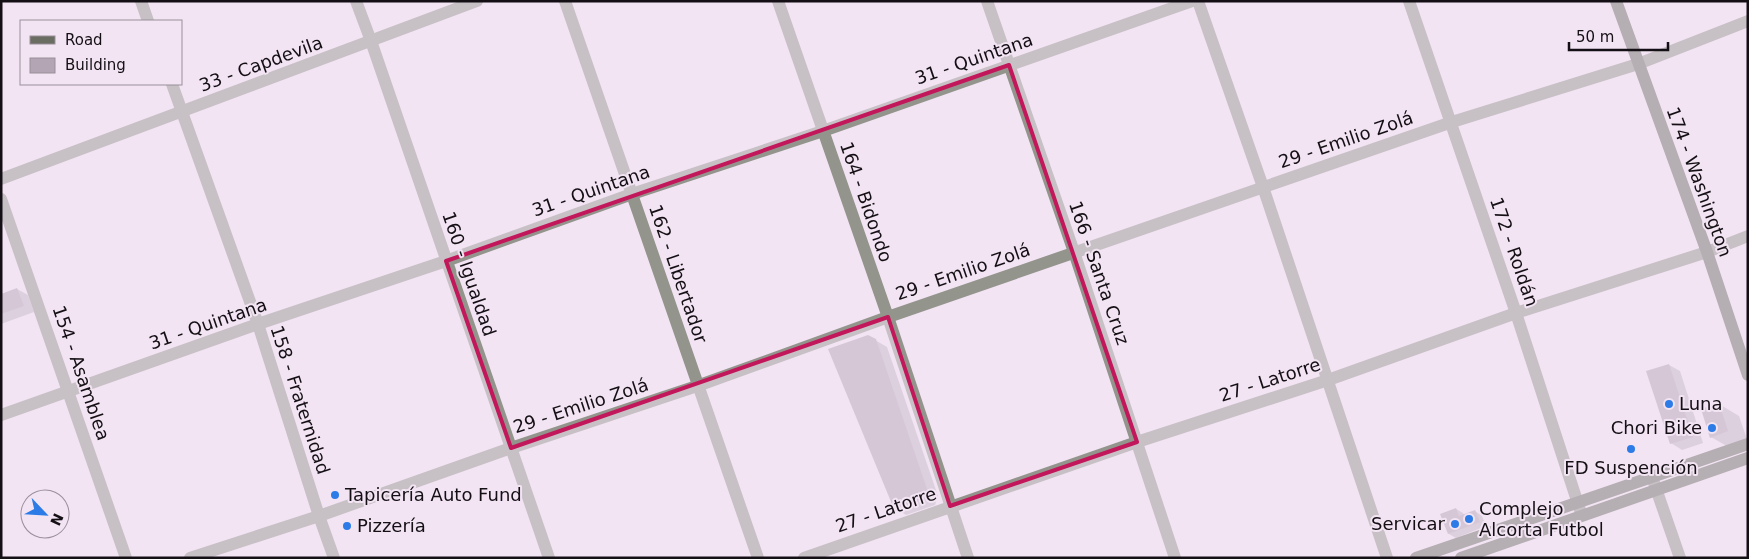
<svg xmlns="http://www.w3.org/2000/svg" width="1749" height="559" font-family="'DejaVu Sans',sans-serif">
  <style>
    .shadow { fill: #0003 }
    .building { fill: #b3a5b4 }
    .lines { fill: none; stroke-linecap: round; stroke-linejoin: round }
    .street { stroke: #93958d; stroke-width: 12 }
    .secondary { stroke: #6a6d62; stroke-width: 12 }
    .marked { fill: none; stroke: #c2185b; stroke-width: 4; stroke-linejoin: round }
    .poi-dot { fill: #2c7be7; stroke: #f3e4f4; stroke-width: 2 }
    .labels { text-anchor: middle; stroke-width: 4; stroke-linejoin: round; paint-order: stroke }
    .street-label { font-size: 18px; fill: #130f14; stroke: #f3e4f4 }
    .poi-label { font-size: 18px; fill: #130f14; stroke: #f3e4f4; text-anchor: start }
  </style>
  <rect width="100%" height="100%" fill="#f3e4f4"/>
  <g class="shadow">
    <path d="M 17,289 L 28,295 L 34,312 L 1,324 L 1,295 Z"/>
    <path d="M 868,336 L 887,347 L 938,496 L 935,505 L 906,515 L 895,508 Z"/>
    <path d="M 1669,365 L 1680,371 L 1703,443 L 1682,450 L 1671,443 Z"/>
    <path d="M 1719,404 L 1739,416 L 1748,442 L 1732,449 L 1711,437 Z"/>
    <path d="M 1456,509 L 1463,513 L 1464,515 L 1475,511 L 1482,516 L 1486,526 L 1456,538 L 1449,534 Z"/>
  </g>
  <g class="building">
    <path d="M 17,288 L 24,306 L 1,314 L 1,294 Z"/>
    <path d="M 868,335 L 876,339 L 927,489 L 924,499 L 894,509 L 828,349 Z"/>
    <path d="M 1669,364 L 1693,437 L 1670,444 L 1646,371 Z"/>
    <path d="M 1719,403 L 1728,431 L 1710,438 L 1701,409 Z"/>
    <path d="M 1456,508 L 1459,516 L 1475,510 L 1480,522 L 1448,534 L 1440,514 Z"/>
  </g>
  <g class="lines">
    <g class="street">
      <path d="M 141,1 L 148,21"/>
      <path d="M 356,1 L 371,41 L 549,558"/>
      <path d="M 565,1 L 758,558"/>
      <path d="M 778,1 L 888,317 L 968,558"/>
      <path d="M 987,1 L 1074,252 L 1175,558"/>
      <path d="M 1198,1 L 1263,187 L 1387,558"/>
      <path d="M 1409,1 L 1516,313 L 1581,513"/>
      <path d="M 172,84 L 258,324 L 319,516 L 334,558"/>
      <path d="M 1,179 L 477,1"/>
      <path d="M 1,199 L 126,558"/>
      <path d="M 1,415 L 258,324 L 446,261 L 632,194 L 823,131 L 1192,1"/>
      <path d="M 1653,480 L 1680,558"/>
      <path d="M 190,558 L 319,516 L 511,448 L 697,386 L 888,317 L 1452,122 L 1638,64 L 1748,21"/>
      <path d="M 804,558 L 1137,442 L 1328,380 L 1516,313 L 1707,252 L 1748,236"/>
    </g>
    <g class="secondary">
      <path d="M 1616,1 L 1707,252 L 1748,375"/>
      <path d="M 1416,558 L 1748,444"/>
      <path d="M 1461,558 L 1748,458"/>
    </g>
  </g>
  <path d="M0 0H1749V559H0ZM 1009,65 L 1137,442 L 950,506 L 888,317 L 511,448 L 446,261 Z" fill="#f3e4f4" fill-opacity=".55" fill-rule="evenodd"/>
  <path class="marked" d="M 1009,65 L 1137,442 L 950,506 L 888,317 L 511,448 L 446,261 Z"/>
  <g class="poi-dot">
    <circle cx="1669" cy="404" r="5"/>
    <circle cx="1712" cy="428" r="5"/>
    <circle cx="1631" cy="449" r="5"/>
    <circle cx="335" cy="495" r="5"/>
    <circle cx="1469" cy="519" r="5"/>
    <circle cx="1455" cy="524" r="5"/>
    <circle cx="347" cy="526" r="5"/>
  </g>
  <g class="labels">
    <g class="street-label">
      <text transform="translate(974 59) rotate(-19)" y="6">31 - Quintana</text>
      <text transform="translate(261 64) rotate(-20)" y="6">33 - Capdevila</text>
      <text transform="translate(1346 140) rotate(-19)" y="6">29 - Emilio Zolá</text>
      <text transform="translate(1699 182) rotate(70)" y="6">174 - Washington</text>
      <text transform="translate(591 191) rotate(-19)" y="6">31 - Quintana</text>
      <text transform="translate(866 202) rotate(71)" y="6">164 - Bidondo</text>
      <text transform="translate(1514 252) rotate(71)" y="6">172 - Roldán</text>
      <text transform="translate(963 272) rotate(-19)" y="6">29 - Emilio Zolá</text>
      <text transform="translate(1099 273) rotate(71)" y="6">166 - Santa Cruz</text>
      <text transform="translate(469 274) rotate(71)" y="6">160 - Igualdad</text>
      <text transform="translate(678 274) rotate(71)" y="6">162 - Libertador</text>
      <text transform="translate(208 324) rotate(-19)" y="6">31 - Quintana</text>
      <text transform="translate(81 373) rotate(71)" y="6">154 - Asamblea</text>
      <text transform="translate(1270 380) rotate(-18)" y="6">27 - Latorre</text>
      <text transform="translate(300 400) rotate(72)" y="6">158 - Fraternidad</text>
      <text transform="translate(581 406) rotate(-18)" y="6">29 - Emilio Zolá</text>
      <text transform="translate(886 510) rotate(-19)" y="6">27 - Latorre</text>
    </g>
    <g class="poi-label">
      <text x="1679" y="410">Luna</text>
      <text x="1702" y="434" text-anchor="end">Chori Bike</text>
      <text x="1631" y="474" text-anchor="middle">FD Suspención</text>
      <text x="345" y="501">Tapicería Auto Fund</text>
      <text x="1479" y="515">Complejo<tspan x="1479" dy="21">Alcorta Futbol</tspan></text>
      <text x="1445" y="530" text-anchor="end">Servicar</text>
      <text x="357" y="532">Pizzería</text>
    </g>
  </g>
  <rect width="1749" height="559" fill="none" stroke="#130f14" stroke-width="5"/>
  <rect x="20" y="20" width="162" height="65" fill="#f3e4f4" stroke="#998f9a"/>
  <rect x="30" y="36" width="25" height="8" fill="#6a6d62" stroke="#998f9a"/>
  <text x="65" y="45" font-size="15" fill="#130f14">Road</text>
  <rect x="30" y="58" width="25" height="15" fill="#b3a5b4" stroke="#998f9a"/>
  <text x="65" y="70" font-size="15" fill="#130f14">Building</text>
  <g transform="translate(45 514) rotate(115)"><circle r="24" fill="#f3e4f4" stroke="#998f9a"/>
  <path d="M0-4L9 19L0 12L-9 19Z" fill="#2c7be7"/>
  <text y="-8" font-size="14" font-weight="bold" text-anchor="middle" fill="#130f14">N</text>
  </g>
  <path d="M1569 42v8h99v-8" fill="none" stroke="#130f14" stroke-width="2.5"/>
  <text x="1576" y="42" font-size="15" fill="#130f14" stroke="#f3e4f4" stroke-width="4" paint-order="stroke">50 m</text>
</svg>
